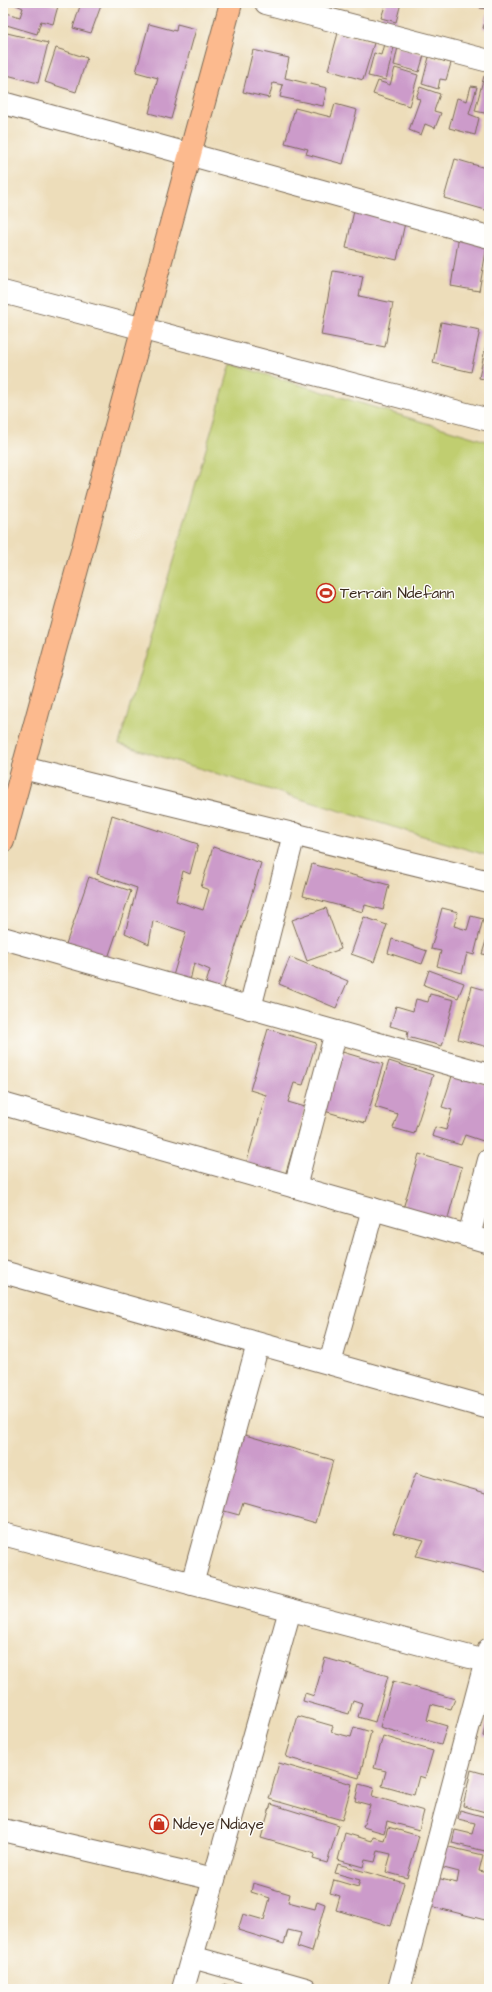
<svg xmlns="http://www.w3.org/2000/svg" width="492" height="1992" font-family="'Architects Daughter',sans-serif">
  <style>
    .green { fill: #c0ce70; stroke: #7e7c47 }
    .building { fill: #cc9bca }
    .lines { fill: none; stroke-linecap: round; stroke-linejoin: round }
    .minor-casing { stroke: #796955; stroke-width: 24 }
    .primary-casing { stroke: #796955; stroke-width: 24 }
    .minor { stroke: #fff; stroke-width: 22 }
    .primary { stroke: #fcba8e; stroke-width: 22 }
    .labels { text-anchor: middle; stroke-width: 3; stroke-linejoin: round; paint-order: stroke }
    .poi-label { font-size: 15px; fill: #3b2a1e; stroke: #fdfcf7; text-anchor: start }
  </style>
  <rect width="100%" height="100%" fill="#fdfcf7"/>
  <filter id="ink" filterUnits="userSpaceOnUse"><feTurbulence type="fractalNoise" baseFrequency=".025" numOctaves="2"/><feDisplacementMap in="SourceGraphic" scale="8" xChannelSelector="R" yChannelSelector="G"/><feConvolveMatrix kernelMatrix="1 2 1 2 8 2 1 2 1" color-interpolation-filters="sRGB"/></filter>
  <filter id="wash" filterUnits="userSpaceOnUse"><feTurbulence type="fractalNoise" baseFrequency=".012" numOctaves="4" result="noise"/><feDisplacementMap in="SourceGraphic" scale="16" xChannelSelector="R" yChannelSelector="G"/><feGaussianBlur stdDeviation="0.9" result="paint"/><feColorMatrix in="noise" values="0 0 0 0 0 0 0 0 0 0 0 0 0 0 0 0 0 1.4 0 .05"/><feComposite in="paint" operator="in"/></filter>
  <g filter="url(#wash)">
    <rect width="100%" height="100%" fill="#edddba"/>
    <path class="green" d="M 231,364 L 489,442 L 489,856 L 119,744 Z"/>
    <g id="blocks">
      <g class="building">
        <path d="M 12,3 L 47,3 L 58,6 L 53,24 L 41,21 L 37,34 L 3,24 L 3,12 L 20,17 L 23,8 Z"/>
        <path d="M 81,3 L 102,3 L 91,33 L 73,28 Z"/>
        <path d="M 386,3 L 401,3 L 396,22 L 381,18 Z"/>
        <path d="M 481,3 L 489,3 L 489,9 L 480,8 Z"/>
        <path d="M 489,10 L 489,30 L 483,28 Z"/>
        <path d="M 149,24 L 176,31 L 177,24 L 196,29 L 171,119 L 149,113 L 158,78 L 136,72 Z"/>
        <path d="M 3,32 L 48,43 L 38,83 L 3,74 Z"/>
        <path d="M 338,33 L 374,43 L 363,80 L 328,70 Z"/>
        <path d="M 385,40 L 395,43 L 386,80 L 368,76 L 374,53 L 381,55 Z"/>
        <path d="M 398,47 L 424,55 L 419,72 L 394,65 Z"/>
        <path d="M 56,48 L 87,58 L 76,92 L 45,82 Z"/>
        <path d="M 253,50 L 289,58 L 285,78 L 327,88 L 323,106 L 280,97 L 283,85 L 273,83 L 269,98 L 243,92 Z"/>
        <path d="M 429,57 L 451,63 L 446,80 L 440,79 L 438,89 L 422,84 Z"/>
        <path d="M 395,68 L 418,75 L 409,106 L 373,94 L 378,81 L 390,85 Z"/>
        <path d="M 484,76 L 489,77 L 489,114 L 475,111 Z"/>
        <path d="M 471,86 L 477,87 L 469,114 L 479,118 L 475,135 L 449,128 L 457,98 L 467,101 Z"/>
        <path d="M 420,87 L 440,94 L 434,111 L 441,113 L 435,128 L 425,124 L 421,135 L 409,130 L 420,99 L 416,98 Z"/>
        <path d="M 335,104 L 357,110 L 343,164 L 306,154 L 308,149 L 285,143 L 295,108 L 331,117 Z"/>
        <path d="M 455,159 L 489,169 L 489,211 L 444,198 Z"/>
        <path d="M 355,206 L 406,218 L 397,260 L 346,248 Z"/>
        <path d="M 459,235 L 488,240 L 479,291 L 451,286 Z"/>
        <path d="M 333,271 L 363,276 L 359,296 L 393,303 L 385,347 L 321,335 Z"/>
        <path d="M 441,322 L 480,330 L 471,372 L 433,363 Z"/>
        <path d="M 486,344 L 489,344 L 489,380 L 479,378 Z"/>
        <path d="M 112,815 L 198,844 L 190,874 L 183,871 L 176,901 L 203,910 L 209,890 L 201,887 L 213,847 L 261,863 L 223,989 L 206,983 L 210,970 L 194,963 L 190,981 L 173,976 L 186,932 L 153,921 L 149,944 L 125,933 L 137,888 L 97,874 Z"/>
        <path d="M 312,864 L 389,885 L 383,910 L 365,905 L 363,912 L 303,896 Z"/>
        <path d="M 89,877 L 131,891 L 108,958 L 66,944 Z"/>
        <path d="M 326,908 L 341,949 L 307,961 L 292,920 Z"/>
        <path d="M 442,908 L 458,912 L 454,926 L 467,930 L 471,916 L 483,919 L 474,955 L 467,953 L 462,973 L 437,966 L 441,951 L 431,949 Z"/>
        <path d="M 364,917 L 387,925 L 374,962 L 351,954 Z"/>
        <path d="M 489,931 L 489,955 L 482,954 Z"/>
        <path d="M 392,939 L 427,951 L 422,964 L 388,953 Z"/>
        <path d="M 290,957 L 348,981 L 336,1008 L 279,984 Z"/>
        <path d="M 429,970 L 464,983 L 458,998 L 424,985 Z"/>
        <path d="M 472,986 L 489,991 L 488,1047 L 458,1039 Z"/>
        <path d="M 430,994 L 454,1000 L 442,1046 L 407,1037 L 408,1031 L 390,1026 L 396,1006 L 413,1011 L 416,999 L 428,1002 Z"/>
        <path d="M 268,1029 L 316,1043 L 303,1085 L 294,1083 L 288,1102 L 305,1107 L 285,1176 L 246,1164 L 266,1095 L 250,1090 Z"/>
        <path d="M 339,1051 L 383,1064 L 365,1123 L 321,1110 Z"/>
        <path d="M 389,1061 L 433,1075 L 414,1134 L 393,1128 L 398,1114 L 375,1107 Z"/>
        <path d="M 453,1073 L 489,1085 L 489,1131 L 486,1142 L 465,1135 L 461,1145 L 432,1136 L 435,1127 L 446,1130 L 452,1110 L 442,1107 Z"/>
        <path d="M 419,1154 L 462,1167 L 446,1225 L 402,1212 Z"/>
        <path d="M 238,1433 L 333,1460 L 316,1523 L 243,1502 L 239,1515 L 217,1509 Z"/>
        <path d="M 416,1473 L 489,1494 L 489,1557 L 485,1573 L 416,1556 L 424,1540 L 393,1533 Z"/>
        <path d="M 325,1658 L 388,1676 L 375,1722 L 358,1717 L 362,1703 L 353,1700 L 349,1714 L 303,1701 L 305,1693 L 314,1696 Z"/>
        <path d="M 393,1681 L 455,1699 L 451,1709 L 431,1704 L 427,1720 L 447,1726 L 441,1745 L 380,1727 Z"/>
        <path d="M 488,1715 L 489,1715 L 489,1738 L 483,1736 Z"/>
        <path d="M 298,1716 L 333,1726 L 331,1732 L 351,1737 L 354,1727 L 371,1732 L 359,1778 L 286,1757 Z"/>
        <path d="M 383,1736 L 433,1751 L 425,1778 L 419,1776 L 414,1795 L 382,1786 L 386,1771 L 374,1768 Z"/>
        <path d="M 279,1763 L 352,1784 L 342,1820 L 269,1799 Z"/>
        <path d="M 471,1770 L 489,1775 L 489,1813 L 463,1806 Z"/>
        <path d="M 359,1784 L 374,1788 L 372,1796 L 424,1811 L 419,1830 L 387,1821 L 384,1833 L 363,1827 L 370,1805 L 355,1801 Z"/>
        <path d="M 271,1804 L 339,1825 L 327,1863 L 313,1859 L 315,1854 L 261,1838 Z"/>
        <path d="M 460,1810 L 489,1818 L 489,1852 L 452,1843 L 455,1830 L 472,1834 L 475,1823 L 458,1819 Z"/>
        <path d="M 388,1827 L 419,1836 L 407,1878 L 386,1872 L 391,1854 L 378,1851 L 375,1862 L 365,1860 L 363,1867 L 338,1860 L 345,1833 L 372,1841 L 373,1837 L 384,1840 Z"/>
        <path d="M 445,1846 L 483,1855 L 479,1871 L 489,1873 L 489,1921 L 430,1906 L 437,1878 L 457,1883 L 459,1872 L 440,1867 Z"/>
        <path d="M 338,1864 L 404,1883 L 391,1926 L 336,1910 L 340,1896 L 330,1893 L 334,1880 L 358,1887 L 360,1880 L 335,1873 Z"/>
        <path d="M 253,1883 L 290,1894 L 288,1902 L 315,1909 L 317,1901 L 325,1904 L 312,1952 L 297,1947 L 301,1933 L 288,1930 L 284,1944 L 238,1930 L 243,1914 L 264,1920 L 270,1898 L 251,1892 Z"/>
        <path d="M 224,1984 L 238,1989 L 223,1989 Z"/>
      </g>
    </g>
  </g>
  <g filter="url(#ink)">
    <use href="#blocks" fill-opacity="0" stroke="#796955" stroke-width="1"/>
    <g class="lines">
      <defs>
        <g id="minor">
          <path d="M 266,3 L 489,61"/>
          <path d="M 3,103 L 489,237"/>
          <path d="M 3,292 L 489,420"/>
          <path d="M 23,768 L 489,882"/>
          <path d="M 3,938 L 489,1075"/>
          <path d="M 250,1008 L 294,834"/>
          <path d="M 3,1104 L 489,1242"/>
          <path d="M 295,1187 L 336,1032"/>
          <path d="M 469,1236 L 489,1160"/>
          <path d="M 3,1272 L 489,1408"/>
          <path d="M 330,1363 L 373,1209"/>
          <path d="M 3,1534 L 489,1662"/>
          <path d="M 192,1584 L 258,1344"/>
          <path d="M 3,1830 L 214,1879"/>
          <path d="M 192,1957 L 306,1989"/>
          <path d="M 183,1989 L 290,1610"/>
          <path d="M 399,1989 L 489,1649"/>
        </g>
        <path id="primary" d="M 3,841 L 231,3"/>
      </defs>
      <use href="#minor" class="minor-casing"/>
      <use href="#primary" class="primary-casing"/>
      <use href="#minor" class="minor"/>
      <use href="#primary" class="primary"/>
    </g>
  </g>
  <defs>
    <symbol id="stadium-ring" viewBox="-11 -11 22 22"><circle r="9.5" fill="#fdfcf7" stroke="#c8321e" stroke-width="1.5"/><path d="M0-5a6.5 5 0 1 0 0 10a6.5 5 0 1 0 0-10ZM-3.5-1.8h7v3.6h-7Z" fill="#c8321e"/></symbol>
    <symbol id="shop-ring" viewBox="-11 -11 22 22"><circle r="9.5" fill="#fdfcf7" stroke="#c8321e" stroke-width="1.5"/><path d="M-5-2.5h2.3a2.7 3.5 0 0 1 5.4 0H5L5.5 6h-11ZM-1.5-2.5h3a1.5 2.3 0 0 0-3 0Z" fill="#c8321e"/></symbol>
  </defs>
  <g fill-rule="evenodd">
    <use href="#stadium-ring" x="315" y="582" width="22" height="22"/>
    <use href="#shop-ring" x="148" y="1813" width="22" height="22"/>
  </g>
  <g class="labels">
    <g class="poi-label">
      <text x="340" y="598">Terrain Ndefann</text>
      <text x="173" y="1829">Ndeye Ndiaye</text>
    </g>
  </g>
  <rect width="492" height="1992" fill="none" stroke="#fdfcf7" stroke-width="16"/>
</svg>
